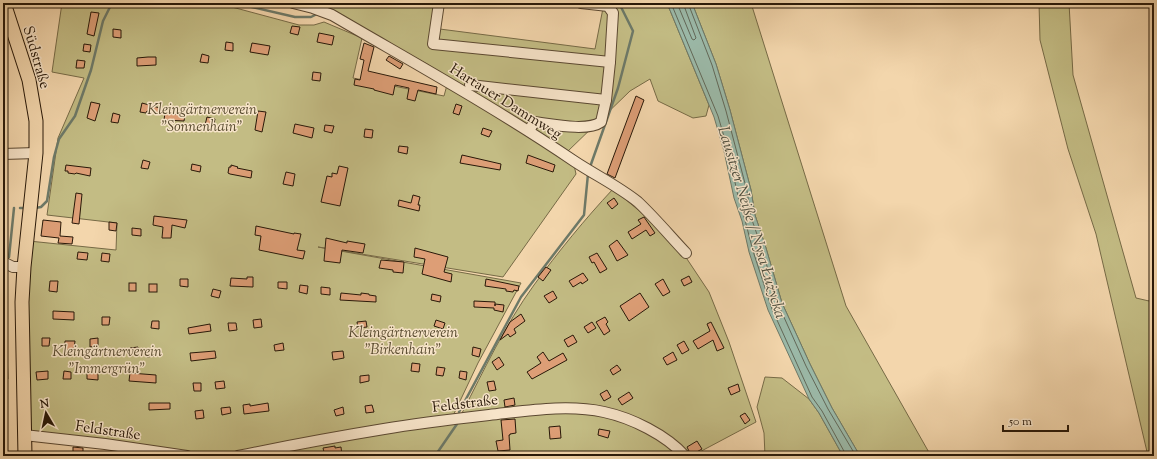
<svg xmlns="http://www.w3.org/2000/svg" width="1157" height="459" font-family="'Sorts Mill Goudy',serif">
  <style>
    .green { fill: #c3bc84; stroke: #766a46 }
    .water { fill: #9bb9a8; stroke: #6d7968 }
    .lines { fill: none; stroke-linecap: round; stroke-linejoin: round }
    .shore { stroke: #626858; stroke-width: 1 }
    .stream { stroke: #6d7968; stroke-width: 2.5 }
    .building { fill: #dd9e76; stroke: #281808 }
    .minor-casing { stroke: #5b4831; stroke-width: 12 }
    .major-casing { stroke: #281808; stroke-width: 15 }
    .minor { stroke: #f7e4c9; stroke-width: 10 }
    .major { stroke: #f3d6ac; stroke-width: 13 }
    .labels { text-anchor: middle; stroke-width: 3; stroke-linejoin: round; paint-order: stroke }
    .street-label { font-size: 15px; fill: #281808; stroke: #f7e4c9 }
    .park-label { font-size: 15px; font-style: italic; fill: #56492d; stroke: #f7e4c9 }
    .water-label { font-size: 16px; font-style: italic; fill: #505040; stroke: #f7e4c9 }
  </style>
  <rect width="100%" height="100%" fill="#f3d6ac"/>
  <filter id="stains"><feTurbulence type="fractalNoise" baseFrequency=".005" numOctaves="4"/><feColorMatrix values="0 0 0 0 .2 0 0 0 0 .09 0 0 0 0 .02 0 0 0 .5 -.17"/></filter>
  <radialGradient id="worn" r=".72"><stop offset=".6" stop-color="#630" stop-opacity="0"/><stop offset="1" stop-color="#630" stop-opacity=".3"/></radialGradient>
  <g class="green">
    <path d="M 62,3 L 217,3 L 299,25 L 314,25 L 324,22 L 362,38 L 353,78 L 444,96 L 447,85 L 574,165 L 576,174 L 503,277 L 318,247 L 521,283 L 478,363 L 452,418 L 227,456 L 206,456 L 27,431 L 25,303 L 29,241 L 116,250 L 117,223 L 47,215 L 58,138 L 84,78 L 52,72 Z"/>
    <path d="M 317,3 L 436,3 L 432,28 L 595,49 L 604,3 L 667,3 L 709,105 L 706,116 L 693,118 L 658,101 L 650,79 L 630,91 L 567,152 L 427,64 Z"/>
    <path d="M 692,3 L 751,3 L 846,306 L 931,456 L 860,456 L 832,408 L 810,364 L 782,303 L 766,248 L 755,215 L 751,190 L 730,110 L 716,64 Z"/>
    <path d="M 1039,3 L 1069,3 L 1073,75 L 1136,298 L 1149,301 L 1154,287 L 1154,456 L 1148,456 L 1096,234 L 1068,149 L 1040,40 Z"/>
    <path d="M 613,189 L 649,219 L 685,256 L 709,292 L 729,342 L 756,422 L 692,456 L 689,456 L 684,449 L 599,410 L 462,413 C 484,370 505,325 534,285 C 558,252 585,219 613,189 Z"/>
    <path d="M 3,267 L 4,267 L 8,379 L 3,379 Z"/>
    <path d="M 765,377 L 782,378 L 809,399 L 819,413 L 843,456 L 765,456 L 764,433 L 757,407 Z"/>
    <path d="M 556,411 L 598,413 L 627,422 L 674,445 L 683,456 L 245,456 L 388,429 Z"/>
  </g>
  <path class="water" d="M 667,3 L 692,3 L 716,64 L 730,110 L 751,190 L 755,215 L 766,248 L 782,303 L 810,364 L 832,408 L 860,456 L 843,456 L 819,413 L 809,399 L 768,310 L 749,252 L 742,221 L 734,198 L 724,151 L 714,117 Z"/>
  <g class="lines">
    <g class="shore">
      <path d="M 671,3 L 718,116 L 728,150 L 738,196 L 745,220 L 753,251 L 772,309 L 812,397 L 822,411 L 845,453 L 846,456"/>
      <path d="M 677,3 L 692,39 L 694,40 L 696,38 L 683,3"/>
      <path d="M 688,3 L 712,65 L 726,111 L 747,191 L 751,217 L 762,249 L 778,304 L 806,366 L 828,409 L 856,456"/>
    </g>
    <g class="stream">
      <path d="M 234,3 L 295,17 L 311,17 L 319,13"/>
      <path d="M 325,10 L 338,3"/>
      <path d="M 590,167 L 618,88 L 633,31 L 619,3"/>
      <path d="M 20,208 L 23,208"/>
      <path d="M 35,208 L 41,207 L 47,201 L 54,157 L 59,139 L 75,116 L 91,70 L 103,21 L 112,3"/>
      <path d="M 9,257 L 14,208"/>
      <path d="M 3,272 L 7,270"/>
      <path d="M 459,412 L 521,297 L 584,215 L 588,174"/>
      <path d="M 435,456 L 457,424"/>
    </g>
  </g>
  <g class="building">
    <path d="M 91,12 L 99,13 L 94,36 L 87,34 Z"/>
    <path d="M 292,26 L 300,27 L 298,35 L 290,33 Z"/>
    <path d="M 113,29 L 121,30 L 121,38 L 113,37 Z"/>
    <path d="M 319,33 L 334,36 L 332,45 L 317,42 Z"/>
    <path d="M 226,42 L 233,43 L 233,51 L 225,50 Z"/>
    <path d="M 252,43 L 270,46 L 268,55 L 250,52 Z"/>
    <path d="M 364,43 L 374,47 L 368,71 L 437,87 L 436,94 L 418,90 L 415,101 L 407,99 L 409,88 L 395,85 L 393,95 L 374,90 L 374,89 L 354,85 L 355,79 L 360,80 L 364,60 L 360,59 Z"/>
    <path d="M 84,44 L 91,45 L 90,52 L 83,51 Z"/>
    <path d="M 202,54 L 209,56 L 208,63 L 200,62 Z"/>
    <path d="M 389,56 L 403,64 L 400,69 L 386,60 Z"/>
    <path d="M 148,57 L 156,57 L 156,65 L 137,66 L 137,58 Z"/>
    <path d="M 77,60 L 85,61 L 84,68 L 76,68 Z"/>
    <path d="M 313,72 L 321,73 L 320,81 L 312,80 Z"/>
    <path d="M 636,96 L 644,100 L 615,178 L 607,174 Z"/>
    <path d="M 91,102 L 100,104 L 95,121 L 87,118 Z"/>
    <path d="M 142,103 L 160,108 L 159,114 L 147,111 L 146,113 L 140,112 Z"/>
    <path d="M 456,104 L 462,106 L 459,115 L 453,113 Z"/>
    <path d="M 258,111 L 266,112 L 262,132 L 255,130 Z"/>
    <path d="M 113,113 L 120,115 L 118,123 L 111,122 Z"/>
    <path d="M 165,113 L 185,115 L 184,121 L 164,120 Z"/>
    <path d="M 207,117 L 215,119 L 213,127 L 205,125 Z"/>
    <path d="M 295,124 L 314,128 L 312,138 L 293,133 Z"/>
    <path d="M 325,125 L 334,126 L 332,133 L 324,131 Z"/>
    <path d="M 483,128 L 492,131 L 489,137 L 481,134 Z"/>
    <path d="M 365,129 L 373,130 L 372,138 L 364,137 Z"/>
    <path d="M 399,146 L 408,147 L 407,154 L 398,152 Z"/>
    <path d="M 462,155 L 501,164 L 500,170 L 460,163 Z"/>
    <path d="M 528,155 L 555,165 L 553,172 L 526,163 Z"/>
    <path d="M 143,160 L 150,162 L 148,169 L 141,168 Z"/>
    <path d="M 192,164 L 201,166 L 200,172 L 191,170 Z"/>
    <path d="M 66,165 L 91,168 L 90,176 L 76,173 L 75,174 L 68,173 L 68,171 L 65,171 Z"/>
    <path d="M 231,165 L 238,167 L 237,168 L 252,171 L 251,178 L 230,174 L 228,173 L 229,167 L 231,167 Z"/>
    <path d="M 339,166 L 348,168 L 340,206 L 321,202 L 327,176 L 332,177 L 332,173 L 337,174 Z"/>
    <path d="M 286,172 L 295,174 L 293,186 L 283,184 Z"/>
    <path d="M 76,193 L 82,194 L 79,224 L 72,223 Z"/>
    <path d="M 413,195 L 420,197 L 418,205 L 420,205 L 419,211 L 398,206 L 399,200 L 411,203 Z"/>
    <path d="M 614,198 L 618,204 L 612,209 L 607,203 Z"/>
    <path d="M 154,216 L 187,220 L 185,228 L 172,225 L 171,238 L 162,238 L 163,227 L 153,225 Z"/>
    <path d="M 644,217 L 655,233 L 650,236 L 646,230 L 632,239 L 628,232 L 641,224 L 638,220 Z"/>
    <path d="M 43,220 L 61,222 L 60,236 L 73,237 L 72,244 L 58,243 L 59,238 L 41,236 Z"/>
    <path d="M 109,222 L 117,223 L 116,231 L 109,230 Z"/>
    <path d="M 256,226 L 294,234 L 294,233 L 301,234 L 297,250 L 305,251 L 303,259 L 259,250 L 261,236 L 255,235 Z"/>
    <path d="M 132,228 L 141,229 L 141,236 L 132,235 Z"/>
    <path d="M 326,238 L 347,243 L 347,241 L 365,244 L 363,253 L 342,250 L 340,263 L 324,261 Z"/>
    <path d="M 617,240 L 628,255 L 617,261 L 609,246 Z"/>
    <path d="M 415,248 L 448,257 L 444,272 L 452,274 L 451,282 L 422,274 L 425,259 L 414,257 Z"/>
    <path d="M 78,252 L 88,253 L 87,260 L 77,259 Z"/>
    <path d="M 102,253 L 110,254 L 109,262 L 101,261 Z"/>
    <path d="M 597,253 L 607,269 L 600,273 L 594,262 L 592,263 L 589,257 Z"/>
    <path d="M 381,260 L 404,262 L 403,273 L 393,272 L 393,270 L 379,268 Z"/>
    <path d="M 546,267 L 551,270 L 543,281 L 538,277 Z"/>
    <path d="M 583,273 L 588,280 L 582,284 L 581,282 L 573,287 L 569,281 Z"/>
    <path d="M 689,276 L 692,282 L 684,286 L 681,280 Z"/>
    <path d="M 247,277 L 253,277 L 253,287 L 230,286 L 231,278 L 247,279 Z"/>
    <path d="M 180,279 L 188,279 L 188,287 L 180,286 Z"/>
    <path d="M 486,279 L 519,286 L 518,291 L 514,290 L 513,292 L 506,291 L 506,289 L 485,286 Z"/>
    <path d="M 663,279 L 670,292 L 663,296 L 655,284 Z"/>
    <path d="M 50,281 L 58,281 L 57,292 L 49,291 Z"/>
    <path d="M 278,282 L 287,282 L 287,289 L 278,288 Z"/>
    <rect x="129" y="283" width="7" height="8"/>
    <rect x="149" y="284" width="8" height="8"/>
    <path d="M 300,285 L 308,286 L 307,294 L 299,292 Z"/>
    <path d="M 321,287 L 330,288 L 330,295 L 321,294 Z"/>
    <path d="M 213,289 L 221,291 L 219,298 L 211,296 Z"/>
    <path d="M 553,291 L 557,298 L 549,303 L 544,296 Z"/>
    <path d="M 341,293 L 361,295 L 361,293 L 369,294 L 369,295 L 376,296 L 376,302 L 340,300 Z"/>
    <path d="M 640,293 L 649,307 L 629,321 L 620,306 Z"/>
    <path d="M 432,294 L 441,296 L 440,302 L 431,300 Z"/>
    <path d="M 474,301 L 495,302 L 495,306 L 495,304 L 504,305 L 503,312 L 494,310 L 494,308 L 474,307 Z"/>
    <path d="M 53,311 L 74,312 L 74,320 L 53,319 Z"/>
    <path d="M 521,314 L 525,321 L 514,329 L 516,333 L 510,337 L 508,334 L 500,340 L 510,322 Z"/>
    <path d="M 102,317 L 110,317 L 109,325 L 102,325 Z"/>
    <path d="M 605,317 L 608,322 L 606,324 L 610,331 L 604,335 L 596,322 Z"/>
    <path d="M 261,319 L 262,327 L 254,328 L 253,320 Z"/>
    <path d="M 436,320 L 445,323 L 443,329 L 434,326 Z"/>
    <path d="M 152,321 L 159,321 L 159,329 L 151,328 Z"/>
    <path d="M 366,321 L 367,327 L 358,328 L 357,322 Z"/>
    <path d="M 592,322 L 596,328 L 588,333 L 584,327 Z"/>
    <path d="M 711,322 L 724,348 L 717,351 L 713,340 L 698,349 L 693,341 L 710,331 L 707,324 Z"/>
    <path d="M 228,323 L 236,323 L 237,330 L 229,331 Z"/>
    <path d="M 210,324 L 211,331 L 189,334 L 188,328 Z"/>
    <path d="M 573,335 L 577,342 L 568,347 L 564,340 Z"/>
    <path d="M 42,338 L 50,338 L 49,346 L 42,346 Z"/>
    <path d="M 98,338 L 98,346 L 90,347 L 90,339 Z"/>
    <path d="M 65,341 L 75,341 L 74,350 L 65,350 Z"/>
    <path d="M 684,341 L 689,350 L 682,354 L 677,345 Z"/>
    <path d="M 283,343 L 284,350 L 275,351 L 274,345 Z"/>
    <path d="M 138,347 L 138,355 L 130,355 L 130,348 Z"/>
    <path d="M 473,347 L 481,349 L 479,357 L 472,355 Z"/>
    <path d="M 146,349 L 154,349 L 154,356 L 147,357 Z"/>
    <path d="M 215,351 L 216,358 L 191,361 L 190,353 Z"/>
    <path d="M 343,351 L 344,358 L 333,360 L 332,352 Z"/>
    <path d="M 543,352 L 549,361 L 563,353 L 567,360 L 532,379 L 527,372 L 541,363 L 537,357 Z"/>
    <path d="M 673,352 L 677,360 L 667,365 L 663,358 Z"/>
    <path d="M 499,357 L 504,365 L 497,370 L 492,362 Z"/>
    <path d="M 412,363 L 420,364 L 419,372 L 411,371 Z"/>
    <path d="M 617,365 L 621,370 L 613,375 L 610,370 Z"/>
    <path d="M 437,367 L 445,368 L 443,376 L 436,375 Z"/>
    <path d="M 87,370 L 98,371 L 98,380 L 87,379 Z"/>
    <path d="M 48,371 L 48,379 L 37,380 L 36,372 Z"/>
    <path d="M 64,371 L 71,372 L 71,379 L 63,379 Z"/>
    <path d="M 460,371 L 467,372 L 466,380 L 459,378 Z"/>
    <path d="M 130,373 L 156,375 L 156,383 L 129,381 Z"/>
    <path d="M 369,375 L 369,381 L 360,383 L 360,376 Z"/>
    <path d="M 224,381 L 225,388 L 216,389 L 215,382 Z"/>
    <path d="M 494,381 L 496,390 L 489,391 L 487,382 Z"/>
    <path d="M 193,383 L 201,383 L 201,391 L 194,391 Z"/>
    <path d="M 738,384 L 740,391 L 731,395 L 728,388 Z"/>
    <path d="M 607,390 L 611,397 L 604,401 L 600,394 Z"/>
    <path d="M 629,392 L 633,398 L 622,405 L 618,399 Z"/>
    <path d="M 514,398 L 515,405 L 505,407 L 504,400 Z"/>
    <path d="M 149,403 L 170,403 L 170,409 L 149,410 Z"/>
    <path d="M 268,403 L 269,411 L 244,414 L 243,405 L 250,404 L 250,406 Z"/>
    <path d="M 372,405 L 374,412 L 366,413 L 365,406 Z"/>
    <path d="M 230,407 L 231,413 L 222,415 L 221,408 Z"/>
    <path d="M 343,407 L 344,414 L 336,416 L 334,410 Z"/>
    <path d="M 203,410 L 204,418 L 196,419 L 195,411 Z"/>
    <path d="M 745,413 L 750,420 L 745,424 L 740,416 Z"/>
    <path d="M 515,419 L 516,433 L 510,434 L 510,435 L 509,435 L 510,450 L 498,451 L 496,441 L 503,440 L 501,420 Z"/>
    <path d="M 560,426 L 561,438 L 550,439 L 549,427 Z"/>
    <path d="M 599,429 L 610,431 L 608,438 L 598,435 Z"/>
    <path d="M 697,441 L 702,449 L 691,455 L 687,447 Z"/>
    <path d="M 335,446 L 335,448 L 341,447 L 342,456 L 325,456 L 323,448 Z"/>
    <path d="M 73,447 L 83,448 L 83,456 L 73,456 Z"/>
  </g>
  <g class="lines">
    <defs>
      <g id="minor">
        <path d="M 293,3 L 313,8 L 332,15 C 414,63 496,108 574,161 C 595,175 618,186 638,202 C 655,218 670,236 686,253"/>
        <path d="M 439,3 L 433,44 L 610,62"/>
        <path d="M 470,85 L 606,100"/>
        <path d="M 529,131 L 534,122 C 551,124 587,132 601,122 L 606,100 L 610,62 L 613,13 L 608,6 L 581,3"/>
        <path d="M 3,154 L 36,153"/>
        <path d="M 3,262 L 13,267 L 24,267"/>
        <path d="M 24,435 L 105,444 L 187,456"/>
        <path d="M 238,456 C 287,446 335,437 384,429 C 419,423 454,419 489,415 C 526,411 567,404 604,412 C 632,418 666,435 685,456"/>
      </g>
      <path id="major" d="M 4,3 L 29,80 L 36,121 L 36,153 L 24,267 L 22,302 L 25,456"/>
    </defs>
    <use href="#minor" class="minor-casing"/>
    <use href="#major" class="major-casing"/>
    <use href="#minor" class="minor"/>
    <use href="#major" class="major"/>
  </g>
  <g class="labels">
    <g class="street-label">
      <text transform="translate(37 57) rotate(74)" y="5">Südstraße</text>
      <text transform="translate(506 101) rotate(32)" y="5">Hartauer Dammweg</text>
      <text transform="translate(465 403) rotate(-7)" y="5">Feldstraße</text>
      <text transform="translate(108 430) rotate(8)" y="5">Feldstraße</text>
    </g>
    <g class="park-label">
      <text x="202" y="114">Kleingärtnerverein<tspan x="202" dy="17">"Sonnenhain"</tspan></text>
      <text x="403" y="337">Kleingärtnerverein<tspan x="403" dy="17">"Birkenhain"</tspan></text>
      <text x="107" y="356">Kleingärtnerverein<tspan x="107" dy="17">"Immergrün"</tspan></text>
    </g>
    <g class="water-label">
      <text transform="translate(753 222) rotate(73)" y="6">Lausitzer Neiße / Nysa Łużycka</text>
    </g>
  </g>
  <rect width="1157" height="459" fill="none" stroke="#f3d6ac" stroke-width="16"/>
  <rect x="4" y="4" width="1149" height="451" fill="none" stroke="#281808" stroke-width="2"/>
  <rect x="8" y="8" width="1141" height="443" fill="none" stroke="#281808"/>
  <g transform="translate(46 413) rotate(351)" stroke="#f7e4c9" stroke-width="3" paint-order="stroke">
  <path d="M0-3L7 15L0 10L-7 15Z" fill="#281808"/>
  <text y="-6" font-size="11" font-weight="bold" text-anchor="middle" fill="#281808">N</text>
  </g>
  <path d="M1003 425v6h65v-6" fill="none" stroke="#281808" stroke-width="2"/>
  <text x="1009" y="425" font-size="12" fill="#281808" stroke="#f7e4c9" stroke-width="3" paint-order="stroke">50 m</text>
  <rect width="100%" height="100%" filter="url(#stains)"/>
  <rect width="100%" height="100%" fill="url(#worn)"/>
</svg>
